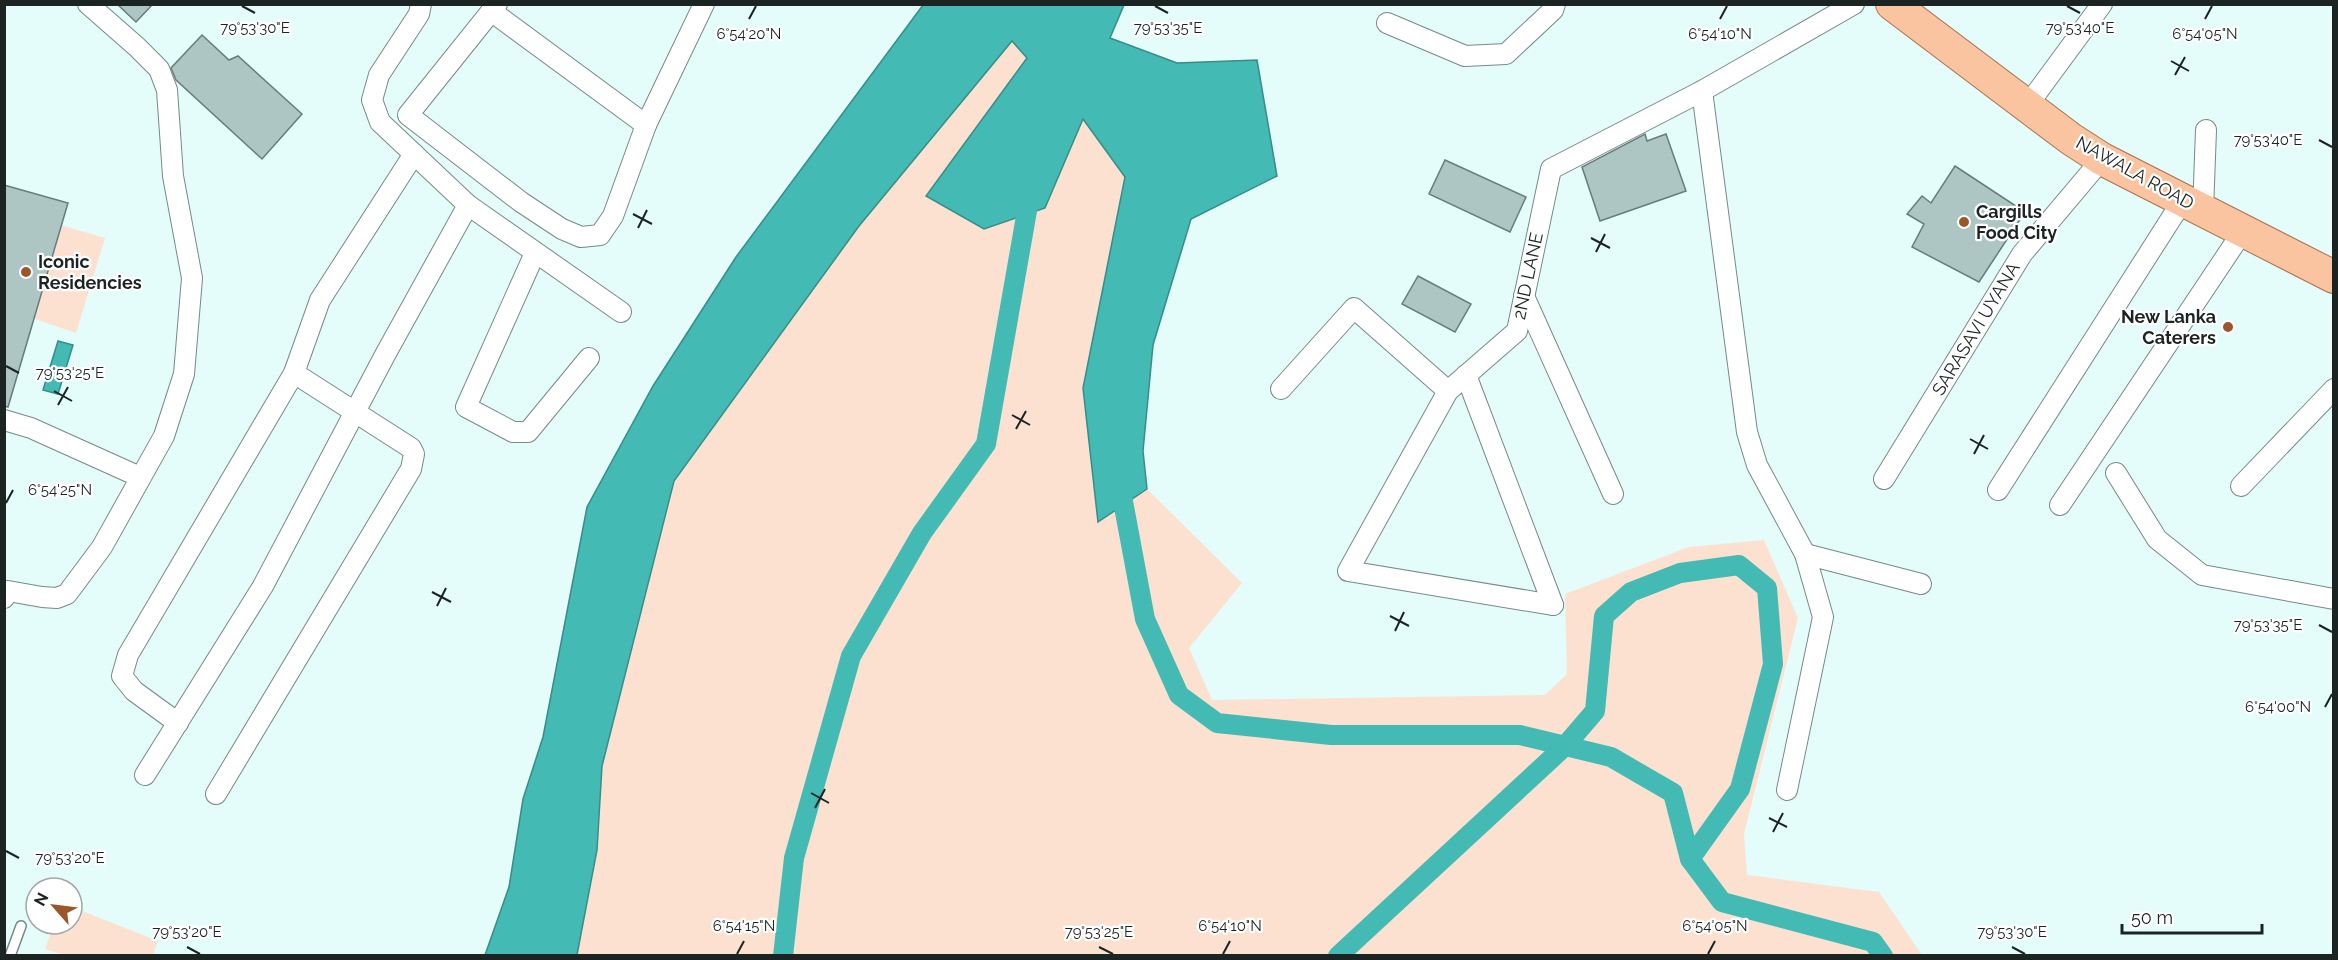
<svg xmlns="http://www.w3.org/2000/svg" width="2338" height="960" font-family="Raleway,sans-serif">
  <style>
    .green { fill: #fce1d0 }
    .water { fill: #43bab3; stroke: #378d88; stroke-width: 1.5 }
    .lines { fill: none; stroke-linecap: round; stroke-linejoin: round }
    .canal { stroke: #43bab3; stroke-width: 20 }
    .building { fill: #adc5c3; stroke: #677d7b; stroke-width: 1.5 }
    .service-casing { stroke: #758b89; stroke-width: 12 }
    .minor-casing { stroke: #758b89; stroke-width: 22 }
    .primary-casing { stroke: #aa724c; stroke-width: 34 }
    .service { stroke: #fff; stroke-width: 9 }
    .minor { stroke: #fff; stroke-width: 20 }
    .primary { stroke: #fac4a1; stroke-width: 32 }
    .ticks { fill: none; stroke: #1b2423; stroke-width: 2 }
    .poi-dot { fill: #9b5729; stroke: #fff; stroke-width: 2 }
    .labels { text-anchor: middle; stroke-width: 4.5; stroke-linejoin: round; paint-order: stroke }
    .street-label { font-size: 18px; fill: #1b2423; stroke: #fff }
    .poi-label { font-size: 18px; font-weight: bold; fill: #1b2423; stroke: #fff; text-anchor: start }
    .ticks-label { font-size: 15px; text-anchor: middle; fill: #1b2423; stroke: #fff; stroke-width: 4.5; stroke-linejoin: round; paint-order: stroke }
  </style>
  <rect width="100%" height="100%" fill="#e4fcfa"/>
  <g class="green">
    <path d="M 1012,41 L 1027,58 L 927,196 L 1083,119 L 1125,177 L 1083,388 L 1098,521 L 1147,489 L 1242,583 L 1189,648 L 1212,700 L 1545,695 L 1567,674 L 1565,594 L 1689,547 L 1764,540 L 1798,618 L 1744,834 L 1747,875 L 1879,892 L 1922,955 L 577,956 L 597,850 L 602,766 L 674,481 L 859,226 Z"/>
    <path d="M 60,225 L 105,238 L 76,333 L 35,319 Z"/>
    <path d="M 72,907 L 158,941 L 153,955 L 64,955 L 45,949 L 54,924 L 72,924 Z"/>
  </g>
  <g class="water">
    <path d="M 923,5 L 1124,5 L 1110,38 L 1177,63 L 1257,60 L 1277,176 L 1191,219 L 1153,345 L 1143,451 L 1147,489 L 1098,522 L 1083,388 L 1125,177 L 1083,119 L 1045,208 L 984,229 L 926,196 L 1027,58 L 1012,41 L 859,226 L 674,481 L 602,766 L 597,850 L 577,955 L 485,955 L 509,887 L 523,799 L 543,737 L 587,507 L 653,386 L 736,257 Z"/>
    <path d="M 58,341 L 73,345 L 58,394 L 43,390 Z"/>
  </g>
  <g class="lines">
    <g class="canal">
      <path d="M 1119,480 L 1145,619 L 1179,695 L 1217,723 L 1331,735 L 1520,735 L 1611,757 L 1673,793 L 1690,859 L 1722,902 L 1873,942 L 1883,956"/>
      <path d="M 783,956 L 794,858 L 851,656 L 922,533 L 986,444 L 1031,188"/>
      <path d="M 1338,956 L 1565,746 L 1595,711 L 1604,616 L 1631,592 L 1680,573 L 1739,565 L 1767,588 L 1773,664 L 1740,789 L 1690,859"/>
    </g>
  </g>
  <g class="building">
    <path d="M 117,4 L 153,4 L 136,22 Z"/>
    <path d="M 202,35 L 229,60 L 238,56 L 302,114 L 262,159 L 176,80 L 171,68 Z"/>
    <path d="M 1645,134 L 1647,141 L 1666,134 L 1686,191 L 1600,221 L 1582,167 Z"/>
    <path d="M 1445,160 L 1526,197 L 1510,232 L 1429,194 Z"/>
    <path d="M 1955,166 L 2025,212 L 1979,282 L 1912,247 L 1924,224 L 1907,214 L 1922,196 L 1931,203 Z"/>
    <path d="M 4,185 L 68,203 L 8,407 L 4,406 Z"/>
    <path d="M 1418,276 L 1471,304 L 1455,332 L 1402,304 Z"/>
  </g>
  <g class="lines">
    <defs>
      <path id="service" d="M 10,956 L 21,926"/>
      <g id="minor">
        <path d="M 421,4 L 419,14 L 379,75 L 372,100 L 380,122 L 468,205 L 621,312"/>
        <path d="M 497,4 L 408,115 L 521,202 L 562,229 L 581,237 L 600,235 L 613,216 L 646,125"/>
        <path d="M 491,11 L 646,125 L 704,4"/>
        <path d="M 1387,23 L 1465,56 L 1506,54 L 1553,10 L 1555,4"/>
        <path d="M 1702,91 L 1747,432 L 1757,465 L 1805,554 L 1823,617 L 1787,790"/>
        <path d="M 2027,106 L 2102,4"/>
        <path d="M 2203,211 L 2206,130"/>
        <path d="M 535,253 L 466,407 L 513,432 L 528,432 L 589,358"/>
        <path d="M 1524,296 L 1613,494"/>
        <path d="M 1466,375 L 1553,605"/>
        <path d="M 1281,389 L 1354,308 L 1448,391"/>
        <path d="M 4,420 L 31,428 L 140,477"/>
        <path d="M 2116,473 L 2157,539 L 2202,575 L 2334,599"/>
        <path d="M 1884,479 L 2022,254 L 2102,159"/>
        <path d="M 2241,486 L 2334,389"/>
        <path d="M 1998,490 L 2183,200"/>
        <path d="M 2060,505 L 2243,231"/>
        <path d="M 1805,554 L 1921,584"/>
        <path d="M 4,598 L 8,591 L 42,597 L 57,598 L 67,594 L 102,547 L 164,436 L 184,374 L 192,278 L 173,176 L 167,90 L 159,69 L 137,47 L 88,4"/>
        <path d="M 1553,605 L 1348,571 L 1448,391 L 1517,331 L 1551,169 L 1702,91 L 1854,4"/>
        <path d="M 178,723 L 134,691 L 122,676 L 128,655 L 294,373 L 320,300 L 414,154"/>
        <path d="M 145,775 L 263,586 L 385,355 L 468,205"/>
        <path d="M 216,794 L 411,469 L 414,454 L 411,448 L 294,373"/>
      </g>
      <path id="primary" d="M 1892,4 L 2071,139 L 2102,159 L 2334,277"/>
    </defs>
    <use href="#service" class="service-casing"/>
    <use href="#minor" class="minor-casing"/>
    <use href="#primary" class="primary-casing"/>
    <use href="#service" class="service"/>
    <use href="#minor" class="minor"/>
    <use href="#primary" class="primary"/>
  </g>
  <path class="ticks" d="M 242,6 L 255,13M 1155,6 L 1168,13M 2067,6 L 2080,13M 749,19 L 756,6M 1720,19 L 1727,6M 2205,19 L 2212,6M 2171,61 L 2189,71M 2175,75 L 2185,57M 2319,140 L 2332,147M 633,214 L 652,224M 638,228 L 647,210M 1591,238 L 1610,248M 1596,252 L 1605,234M 6,366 L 19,373M 54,391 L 72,401M 58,405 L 68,387M 1012,415 L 1030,425M 1016,429 L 1026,411M 1970,439 L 1988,449M 1974,454 L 1984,435M 6,503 L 13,490M 432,592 L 451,602M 437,606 L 446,588M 1390,616 L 1409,626M 2319,625 L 2332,632M 1395,631 L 1404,612M 2325,707 L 2332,694M 811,793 L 829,803M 815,808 L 825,789M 1769,818 L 1787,827M 1773,832 L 1783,813M 6,851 L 19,858M 187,947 L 200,954M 1099,947 L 1113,954M 2012,947 L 2025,954M 737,954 L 744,941M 1223,954 L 1230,941M 1708,954 L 1715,941"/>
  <g class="poi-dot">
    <circle cx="1964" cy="222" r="6"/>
    <circle cx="26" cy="272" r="6"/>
    <circle cx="2228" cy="327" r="6"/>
  </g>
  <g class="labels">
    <g class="street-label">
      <text transform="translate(2135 173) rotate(29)" y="6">NAWALA ROAD</text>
      <text transform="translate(1528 276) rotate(-78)" y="6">2ND LANE</text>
      <text transform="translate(1976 329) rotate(-59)" y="6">SARASAVI UYANA</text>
    </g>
    <g class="poi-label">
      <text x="1976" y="218">Cargills<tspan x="1976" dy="21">Food City</tspan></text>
      <text x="38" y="268">Iconic<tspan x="38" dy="21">Residencies</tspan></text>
      <text x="2216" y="323" text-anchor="end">New Lanka<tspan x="2216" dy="21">Caterers</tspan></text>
    </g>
  </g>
  <g class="ticks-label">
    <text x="255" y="33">79°53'30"E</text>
    <text x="1168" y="33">79°53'35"E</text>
    <text x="2080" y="33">79°53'40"E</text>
    <text x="749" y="39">6°54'20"N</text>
    <text x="1720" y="39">6°54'10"N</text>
    <text x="2205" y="39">6°54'05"N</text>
    <text x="2268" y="145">79°53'40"E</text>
    <text x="70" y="378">79°53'25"E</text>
    <text x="60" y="495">6°54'25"N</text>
    <text x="2268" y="630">79°53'35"E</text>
    <text x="2278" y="712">6°54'00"N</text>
    <text x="70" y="863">79°53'20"E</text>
    <text x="744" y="931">6°54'15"N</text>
    <text x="1230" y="931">6°54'10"N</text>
    <text x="1715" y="931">6°54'05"N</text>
    <text x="187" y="937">79°53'20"E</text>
    <text x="1099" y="937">79°53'25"E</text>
    <text x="2012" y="937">79°53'30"E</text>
  </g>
  <rect width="2338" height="960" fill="none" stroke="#1b2423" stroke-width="12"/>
  <g transform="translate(54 906) rotate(298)"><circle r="28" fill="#ffffff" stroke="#a4a7a7" stroke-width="1.5"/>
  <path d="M0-4.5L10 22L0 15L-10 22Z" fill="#9b5729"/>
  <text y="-9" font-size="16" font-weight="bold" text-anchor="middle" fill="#1b2423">N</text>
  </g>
  <path d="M2122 924v9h140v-9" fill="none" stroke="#1b2423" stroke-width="3"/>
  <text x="2131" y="924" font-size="18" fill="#1b2423" stroke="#ffffff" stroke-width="4.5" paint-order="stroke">50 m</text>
</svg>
